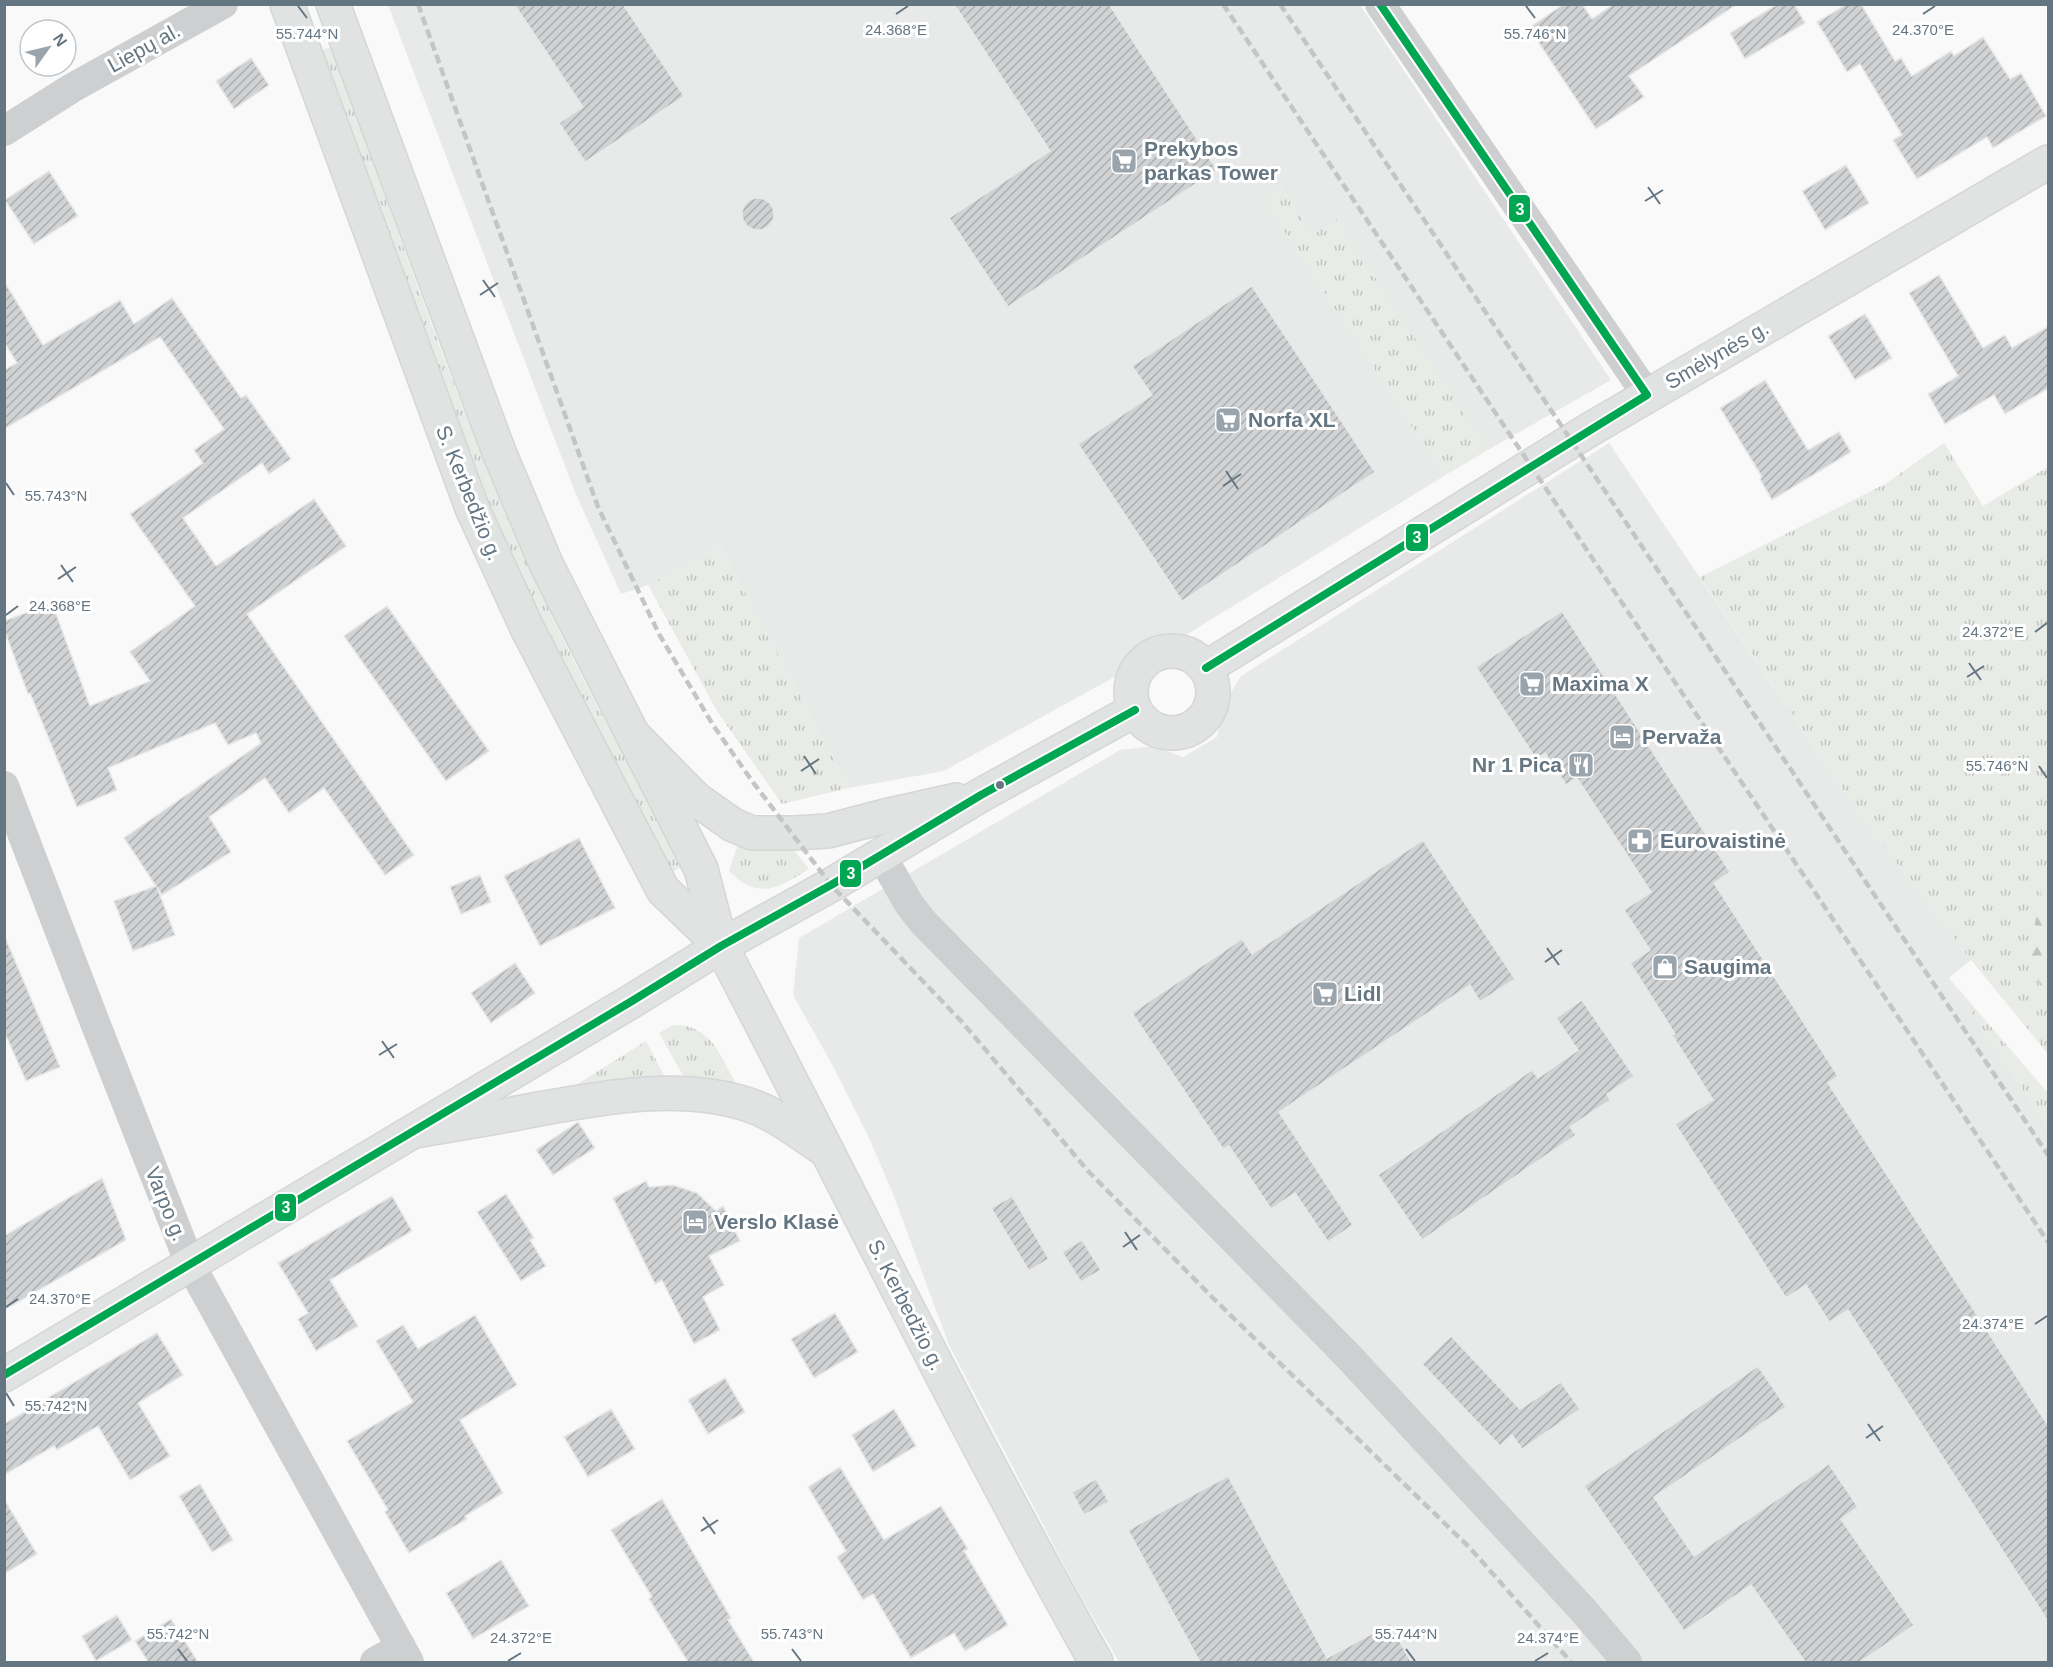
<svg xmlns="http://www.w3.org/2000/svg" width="2053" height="1667" font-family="Arial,sans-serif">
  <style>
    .built { fill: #e8e9e9 }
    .grass { fill: url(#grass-tufts) }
    .forest { fill: url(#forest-firs) }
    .building { fill: url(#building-hatch); stroke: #e8e8e8; stroke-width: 1.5 }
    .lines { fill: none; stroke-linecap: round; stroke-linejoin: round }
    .secondary-casing { stroke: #d5d6d7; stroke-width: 36 }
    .primary-casing { stroke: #d5d6d7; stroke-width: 36 }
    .highway-casing { stroke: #d5d6d6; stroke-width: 36 }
    .street { stroke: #cecfd0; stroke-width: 30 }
    .secondary { stroke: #e1e2e2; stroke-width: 33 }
    .primary { stroke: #e1e2e2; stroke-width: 33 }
    .highway { stroke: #e1e2e2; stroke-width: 33 }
    .rail { stroke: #c3c5c6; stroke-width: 4.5; stroke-dasharray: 9 4.5; stroke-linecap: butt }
    .bus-1-casing { stroke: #fff; stroke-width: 12 }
    .bus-1 { stroke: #00a651; stroke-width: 8 }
    .ticks { fill: none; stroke: #657683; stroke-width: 2 }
    .bus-dot { fill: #657683; stroke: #fff; stroke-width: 2 }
    .labels { text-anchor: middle; stroke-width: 6; stroke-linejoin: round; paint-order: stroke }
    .street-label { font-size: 21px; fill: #657683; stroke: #fff }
    .poi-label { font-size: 21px; font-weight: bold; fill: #657683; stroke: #fff; text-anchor: start }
    .ticks-label { font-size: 15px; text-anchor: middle; fill: #657683; stroke: #fff; stroke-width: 6; stroke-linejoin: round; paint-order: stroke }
    .line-badge { stroke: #fff; stroke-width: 2 }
    .badge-label { font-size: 16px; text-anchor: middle; font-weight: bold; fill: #fff }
  </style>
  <defs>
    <pattern id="grass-tufts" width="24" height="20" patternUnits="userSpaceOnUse" patternTransform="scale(1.5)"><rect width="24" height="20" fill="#e8ebe6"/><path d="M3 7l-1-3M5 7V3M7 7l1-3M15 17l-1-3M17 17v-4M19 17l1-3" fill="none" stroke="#c0c3c0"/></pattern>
    <pattern id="forest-firs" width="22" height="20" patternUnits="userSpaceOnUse" patternTransform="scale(1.5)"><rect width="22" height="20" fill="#e8ebe6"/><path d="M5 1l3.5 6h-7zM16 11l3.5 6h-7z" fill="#c0c3c0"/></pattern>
    <pattern id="building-hatch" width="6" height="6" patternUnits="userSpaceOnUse" patternTransform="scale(1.5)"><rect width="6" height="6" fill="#d0d2d3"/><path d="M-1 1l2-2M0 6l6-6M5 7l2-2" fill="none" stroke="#acafb1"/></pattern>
  </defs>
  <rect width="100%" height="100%" fill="#f9f9f9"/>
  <g class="built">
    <path d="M 388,5 L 1360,5 L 1611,380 L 1488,450 L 1337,220 L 1312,235 L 1280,185 L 1263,198 L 1444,476 L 1147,659 L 944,771 L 849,788 L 720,545 L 648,585 L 621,594 L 575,492 Z"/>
    <path d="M 1609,443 L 1862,818 L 1971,960 L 1949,978 L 2048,1128 L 2048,1662 L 1119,1662 L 1076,1588 L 949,1345 L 893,1194 L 869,1138 L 834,1068 L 793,995 L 799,938 L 1120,750 L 1154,746 L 1183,757 L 1217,737 L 1224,704 L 1241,676 Z"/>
  </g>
  <g class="grass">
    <path d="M 331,47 C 393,215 450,387 522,551 C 569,659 628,762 683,866 L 672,872 L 548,636 L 475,474 L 317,52 Z"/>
    <path d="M 1280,185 L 1312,235 L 1337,219 L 1488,450 L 1444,476 L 1262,197 Z"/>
    <path d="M 1944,443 L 1983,506 L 2048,467 L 2048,858 L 2029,953 L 2046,1002 L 2048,1004 L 2048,1054 L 1971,960 L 1862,818 L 1700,577 L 1885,484 Z"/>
    <path d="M 720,545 L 849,788 L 782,804 L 717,711 L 648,585 Z"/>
    <path d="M 739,841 L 792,848 L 809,869 C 779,888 758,901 729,871 Z"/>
    <path d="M 1949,978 L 2048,1093 L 2048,1128 Z"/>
    <path d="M 673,1025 C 712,1024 721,1058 738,1087 L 685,1079 L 659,1033 Z"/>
    <path d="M 646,1041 L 665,1077 L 571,1088 Z"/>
  </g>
  <path class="forest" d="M 2048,858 L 2048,1004 L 2046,1002 L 2029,953 Z"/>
  <g class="building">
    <path d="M 514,4 L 623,4 L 684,96 L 585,162 L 559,123 L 583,107 Z"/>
    <path d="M 954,4 L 1109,4 L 1217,170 L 1008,307 L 949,218 L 1050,151 Z"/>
    <path d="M 1564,4 L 1582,4 L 1592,19 L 1614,4 L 1737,4 L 1629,76 L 1644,97 L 1596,129 L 1529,28 Z"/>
    <path d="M 1778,4 L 1794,4 L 1805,23 L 1745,59 L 1730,33 Z"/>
    <path d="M 1847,4 L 1861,4 L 1895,61 L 1901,58 L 1912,76 L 1951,51 L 1954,56 L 1983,37 L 2010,79 L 2021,73 L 2046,116 L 1993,148 L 1987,137 L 1917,179 L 1893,140 L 1902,135 L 1860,64 L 1847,72 L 1817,22 Z"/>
    <path d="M 251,58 L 269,85 L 234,109 L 216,81 Z"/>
    <path d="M 1846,165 L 1869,203 L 1825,230 L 1802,191 Z"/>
    <path d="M 49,171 L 78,216 L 34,244 L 5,200 Z"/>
    <circle cx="758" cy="214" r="16"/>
    <path d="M 1939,275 L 1983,348 L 2005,335 L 2012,348 L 2049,326 L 2049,388 L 2005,414 L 1994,395 L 1945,424 L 1928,394 L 1958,376 L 1909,293 Z"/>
    <path d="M 4,281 L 43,345 L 120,300 L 134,324 L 172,298 L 241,398 L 246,395 L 291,459 L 269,474 L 262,463 L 183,518 L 216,566 L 314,499 L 346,546 L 247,614 L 414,855 L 385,875 L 324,788 L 289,813 L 265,778 L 209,817 L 231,852 L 162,895 L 157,887 L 175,935 L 133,951 L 114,901 L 156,886 L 124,838 L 261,743 L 256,733 L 228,745 L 215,723 L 108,768 L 117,790 L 77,807 L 30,693 L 28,694 L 4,629 L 4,621 L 52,603 L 90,706 L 150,681 L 130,652 L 195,606 L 130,514 L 203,463 L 194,450 L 224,429 L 160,337 L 4,429 L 4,370 L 17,363 L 4,342 Z"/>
    <path d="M 1252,286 L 1375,472 L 1182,601 L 1078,444 L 1152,395 L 1132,366 Z"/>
    <path d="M 1865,314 L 1892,358 L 1855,380 L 1828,336 Z"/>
    <path d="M 1765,380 L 1808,450 L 1839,432 L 1851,452 L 1772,500 L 1760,479 L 1762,477 L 1720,408 Z"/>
    <path d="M 387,606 L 489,751 L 446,781 L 344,636 Z"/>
    <path d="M 1562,611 L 1730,872 L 1714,883 L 1838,1076 L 1828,1083 L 2049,1427 L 2049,1623 L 1848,1310 L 1829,1322 L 1806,1285 L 1786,1298 L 1675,1124 L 1713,1100 L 1672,1035 L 1675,1034 L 1630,963 L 1650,950 L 1624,910 L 1651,892 L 1577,778 L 1566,785 L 1545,753 L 1536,759 L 1476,667 Z"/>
    <path d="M 579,838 L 615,908 L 540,946 L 504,876 Z"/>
    <path d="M 1423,840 L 1515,979 L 1480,1002 L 1470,985 L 1279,1112 L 1353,1225 L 1328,1242 L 1295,1193 L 1271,1209 L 1229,1146 L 1223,1149 L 1132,1013 L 1242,939 L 1252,954 Z"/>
    <path d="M 480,875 L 491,902 L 461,914 L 450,887 Z"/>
    <path d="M 5,937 L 60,1067 L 26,1081 L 4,1031 Z"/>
    <path d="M 515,963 L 535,993 L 491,1023 L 471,993 Z"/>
    <path d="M 1582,1000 L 1634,1076 L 1607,1094 L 1610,1100 L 1570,1127 L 1576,1135 L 1422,1240 L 1378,1175 L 1532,1070 L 1538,1078 L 1578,1050 L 1556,1018 Z"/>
    <path d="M 578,1122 L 595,1148 L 553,1175 L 536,1150 Z"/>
    <path d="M 102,1178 L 126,1240 L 4,1310 L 4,1236 Z"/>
    <path d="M 646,1181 L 649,1187 L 673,1185 L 697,1193 L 716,1211 L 723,1206 L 740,1241 L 709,1256 L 724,1285 L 703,1297 L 720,1330 L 694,1344 L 662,1280 L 655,1284 L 613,1198 Z"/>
    <path d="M 506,1194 L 534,1238 L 530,1240 L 546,1266 L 521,1281 L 477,1212 Z"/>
    <path d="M 392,1196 L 412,1231 L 330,1280 L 358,1326 L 316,1351 L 298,1319 L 308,1313 L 278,1263 Z"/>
    <path d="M 1012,1196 L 1049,1259 L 1029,1271 L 991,1208 Z"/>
    <path d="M 1082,1240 L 1101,1270 L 1081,1282 L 1062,1252 Z"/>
    <path d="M 835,1313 L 858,1352 L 814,1378 L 791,1339 Z"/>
    <path d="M 475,1315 L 517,1385 L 460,1420 L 503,1493 L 465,1516 L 467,1519 L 409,1553 L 385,1512 L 388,1510 L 347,1441 L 413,1402 L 376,1341 L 403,1325 L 418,1349 Z"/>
    <path d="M 157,1333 L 183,1375 L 138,1403 L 170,1456 L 130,1480 L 98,1426 L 57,1450 L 54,1446 L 4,1475 L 4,1424 Z"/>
    <path d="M 1451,1336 L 1520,1409 L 1561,1382 L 1580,1409 L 1522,1449 L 1512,1435 L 1500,1446 L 1422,1364 Z"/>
    <path d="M 1758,1366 L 1786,1407 L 1654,1497 L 1694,1556 L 1829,1464 L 1858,1507 L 1841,1519 L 1914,1625 L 1860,1662 L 1805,1662 L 1751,1585 L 1684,1631 L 1584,1486 Z"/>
    <path d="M 725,1378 L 745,1412 L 708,1434 L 688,1400 Z"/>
    <path d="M 611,1409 L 635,1449 L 588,1477 L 564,1437 Z"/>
    <path d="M 894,1409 L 916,1446 L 873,1472 L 852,1435 Z"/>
    <path d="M 840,1467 L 884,1540 L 941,1506 L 968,1549 L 964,1551 L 1008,1625 L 965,1651 L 954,1633 L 911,1658 L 873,1594 L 863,1600 L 837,1557 L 846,1551 L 808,1487 Z"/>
    <path d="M 1228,1476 L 1327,1658 L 1390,1624 L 1411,1662 L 1200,1662 L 1128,1530 Z"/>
    <path d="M 1096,1479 L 1109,1502 L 1084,1515 L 1072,1492 Z"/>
    <path d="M 200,1484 L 233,1540 L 212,1552 L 179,1496 Z"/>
    <path d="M 4,1499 L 37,1554 L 4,1574 Z"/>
    <path d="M 662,1499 L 731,1618 L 728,1620 L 754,1662 L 688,1662 L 649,1599 L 652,1597 L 611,1530 Z"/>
    <path d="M 501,1560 L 529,1606 L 473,1639 L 446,1593 Z"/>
    <path d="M 117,1615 L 132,1640 L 96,1661 L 82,1636 Z"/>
    <path d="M 171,1619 L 198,1662 L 148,1662 L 135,1641 Z"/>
  </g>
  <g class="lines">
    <defs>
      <g id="secondary">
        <path d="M 287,4 L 472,508 L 527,628 L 663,890 L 721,946"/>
        <path d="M 333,4 L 499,452 L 547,566 L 701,869 L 721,946"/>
      </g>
      <g id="primary">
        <path d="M 721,946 C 846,1184 964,1427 1096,1662"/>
        <path d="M 415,1131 C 451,1125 487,1119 523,1112 C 594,1099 678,1081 749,1105 C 777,1114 802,1135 827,1151"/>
      </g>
      <g id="highway">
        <circle cx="1172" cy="692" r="41"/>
        <path d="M 1206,668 L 1589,430 L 2048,162"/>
        <path d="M 633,735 L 696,799 L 733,825 L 752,833 L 794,833 L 828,831 L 889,815 L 956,800"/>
        <path d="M 4,1375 L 632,1001 L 721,946 L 831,885 L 981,795 L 1135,710"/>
      </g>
    </defs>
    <use href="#secondary" class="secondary-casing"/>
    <use href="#primary" class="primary-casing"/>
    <use href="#highway" class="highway-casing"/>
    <g class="street">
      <path d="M 1380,4 L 1647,395"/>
      <path d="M 4,131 L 72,88 L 223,4"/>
      <path d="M 4,786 L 94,1020 L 190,1264 L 409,1662"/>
      <path d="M 881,855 L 909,904 L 923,922 L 1349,1357 L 1583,1610 L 1627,1662"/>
      <path d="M 375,1662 L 401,1647"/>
    </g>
    <use href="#secondary" class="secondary"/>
    <use href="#primary" class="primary"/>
    <use href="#highway" class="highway"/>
    <g class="rail">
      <path d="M 418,4 L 598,507 L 659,634 L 713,725 L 752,781 L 831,885 L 962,1022 L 1089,1172 L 1213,1298 L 1470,1548 L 1571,1662"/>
      <path d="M 1223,4 L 2048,1242"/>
      <path d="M 1280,4 L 2048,1155"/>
    </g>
    <defs>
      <g id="bus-1">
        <path d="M 1206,668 L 1647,395 L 1380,4"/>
        <path d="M 4,1375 L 632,1001 L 721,946 L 831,885 L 981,795 L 1135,710"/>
      </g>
    </defs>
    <use href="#bus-1" class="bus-1-casing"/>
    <use href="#bus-1" class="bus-1"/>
  </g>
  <path class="ticks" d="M 298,6 L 307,18M 1526,6 L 1535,18M 896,14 L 908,6M 1923,14 L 1935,6M 1648,187 L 1660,204M 1645,201 L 1663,190M 483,280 L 495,297M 480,295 L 498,283M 1226,471 L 1238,489M 6,483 L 14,495M 1223,486 L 1241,474M 61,565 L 73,582M 58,579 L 76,567M 6,615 L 18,606M 2035,632 L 2047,623M 1969,663 L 1981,680M 1967,677 L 1984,666M 804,756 L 816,774M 2039,766 L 2047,778M 801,771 L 819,759M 1547,948 L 1559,965M 1545,962 L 1562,950M 382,1041 L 394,1058M 379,1055 L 397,1044M 1125,1232 L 1137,1250M 1123,1247 L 1140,1235M 6,1307 L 18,1299M 2035,1324 L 2047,1316M 6,1393 L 14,1406M 1868,1424 L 1880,1441M 1866,1438 L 1883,1426M 703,1517 L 715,1534M 701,1531 L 718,1520M 178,1649 L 187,1661M 792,1649 L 801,1661M 1406,1649 L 1415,1661M 508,1661 L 521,1653M 1535,1661 L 1548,1653"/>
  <defs>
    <symbol id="supermarket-square" viewBox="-11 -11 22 22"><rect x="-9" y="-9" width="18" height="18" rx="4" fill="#99a4ac" stroke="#fff"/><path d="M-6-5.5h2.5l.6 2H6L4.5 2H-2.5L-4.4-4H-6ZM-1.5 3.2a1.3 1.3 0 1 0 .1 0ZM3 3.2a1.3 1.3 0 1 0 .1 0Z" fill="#fff"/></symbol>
    <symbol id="hotel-square" viewBox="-11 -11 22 22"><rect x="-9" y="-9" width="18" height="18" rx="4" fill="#99a4ac" stroke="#fff"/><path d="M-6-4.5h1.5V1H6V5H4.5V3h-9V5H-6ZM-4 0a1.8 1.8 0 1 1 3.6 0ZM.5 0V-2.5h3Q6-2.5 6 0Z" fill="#fff"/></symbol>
    <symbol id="restaurant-square" viewBox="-11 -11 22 22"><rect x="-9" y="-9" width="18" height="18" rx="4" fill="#99a4ac" stroke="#fff"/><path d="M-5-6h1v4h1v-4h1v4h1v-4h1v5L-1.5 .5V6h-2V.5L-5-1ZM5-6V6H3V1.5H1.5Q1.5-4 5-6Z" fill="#fff"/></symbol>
    <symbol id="pharmacy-square" viewBox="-11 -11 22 22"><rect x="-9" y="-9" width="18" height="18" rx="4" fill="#99a4ac" stroke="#fff"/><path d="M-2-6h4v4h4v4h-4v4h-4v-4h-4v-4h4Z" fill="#fff"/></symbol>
    <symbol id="shop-square" viewBox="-11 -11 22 22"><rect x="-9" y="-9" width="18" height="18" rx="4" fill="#99a4ac" stroke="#fff"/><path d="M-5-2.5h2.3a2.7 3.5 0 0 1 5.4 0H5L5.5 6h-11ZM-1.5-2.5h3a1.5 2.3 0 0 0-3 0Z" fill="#fff"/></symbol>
  </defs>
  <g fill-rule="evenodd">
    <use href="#supermarket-square" x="1109" y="146" width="30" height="30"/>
    <use href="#supermarket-square" x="1213" y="405" width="30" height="30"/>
    <use href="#supermarket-square" x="1517" y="669" width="30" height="30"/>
    <use href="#hotel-square" x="1607" y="722" width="30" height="30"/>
    <use href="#restaurant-square" x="1566" y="750" width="30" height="30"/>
    <use href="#pharmacy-square" x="1625" y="826" width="30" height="30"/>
    <use href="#shop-square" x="1650" y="952" width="30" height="30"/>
    <use href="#supermarket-square" x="1310" y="979" width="30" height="30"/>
    <use href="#hotel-square" x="680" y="1207" width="30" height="30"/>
  </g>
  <circle class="bus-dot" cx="1000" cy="785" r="5"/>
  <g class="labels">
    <g class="street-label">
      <text transform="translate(144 48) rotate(-29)" y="7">Liepų al.</text>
      <text transform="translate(1717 355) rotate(-30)" y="7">Smėlynės g.</text>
      <text transform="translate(469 493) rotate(68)" y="7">S. Kerbedžio g.</text>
      <text transform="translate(166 1204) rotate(68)" y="7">Varpo g.</text>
      <text transform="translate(906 1305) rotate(63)" y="7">S. Kerbedžio g.</text>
    </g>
    <g class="poi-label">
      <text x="1144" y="156">Prekybos<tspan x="1144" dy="24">parkas Tower</tspan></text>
      <text x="1248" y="427">Norfa XL</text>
      <text x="1552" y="691">Maxima X</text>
      <text x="1642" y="744">Pervaža</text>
      <text x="1562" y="772" text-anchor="end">Nr 1 Pica</text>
      <text x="1660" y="848">Eurovaistinė</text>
      <text x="1684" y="974">Saugima</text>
      <text x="1344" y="1001">Lidl</text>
      <text x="714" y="1229">Verslo Klasė</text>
    </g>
  </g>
  <g class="ticks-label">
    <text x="896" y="35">24.368°E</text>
    <text x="1923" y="35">24.370°E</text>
    <text x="307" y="39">55.744°N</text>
    <text x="1535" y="39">55.746°N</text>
    <text x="56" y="501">55.743°N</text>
    <text x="60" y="611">24.368°E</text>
    <text x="1993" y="637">24.372°E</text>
    <text x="1997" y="771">55.746°N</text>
    <text x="60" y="1304">24.370°E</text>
    <text x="1993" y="1329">24.374°E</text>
    <text x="56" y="1411">55.742°N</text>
    <text x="178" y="1639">55.742°N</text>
    <text x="792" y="1639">55.743°N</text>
    <text x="1406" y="1639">55.744°N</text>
    <text x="521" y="1643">24.372°E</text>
    <text x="1548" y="1643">24.374°E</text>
  </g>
  <g class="line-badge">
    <rect x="1508" y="194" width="23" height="29" rx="6" fill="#00a651"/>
    <rect x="1405" y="523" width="24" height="29" rx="6" fill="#00a651"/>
    <rect x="839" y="859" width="23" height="29" rx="6" fill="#00a651"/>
    <rect x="274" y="1193" width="23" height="29" rx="6" fill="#00a651"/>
  </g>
  <g class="badge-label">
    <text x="1520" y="215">3</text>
    <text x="1417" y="543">3</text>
    <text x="851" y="879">3</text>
    <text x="286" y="1213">3</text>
  </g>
  <rect width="2053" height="1667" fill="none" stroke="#657683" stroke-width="12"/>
  <g transform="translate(48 48) rotate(56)"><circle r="28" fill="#ffffff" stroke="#c1c8cd" stroke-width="1.5"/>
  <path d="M0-4.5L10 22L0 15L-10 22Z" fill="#99a4ac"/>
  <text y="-9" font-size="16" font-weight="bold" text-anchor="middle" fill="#657683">N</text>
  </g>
</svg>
